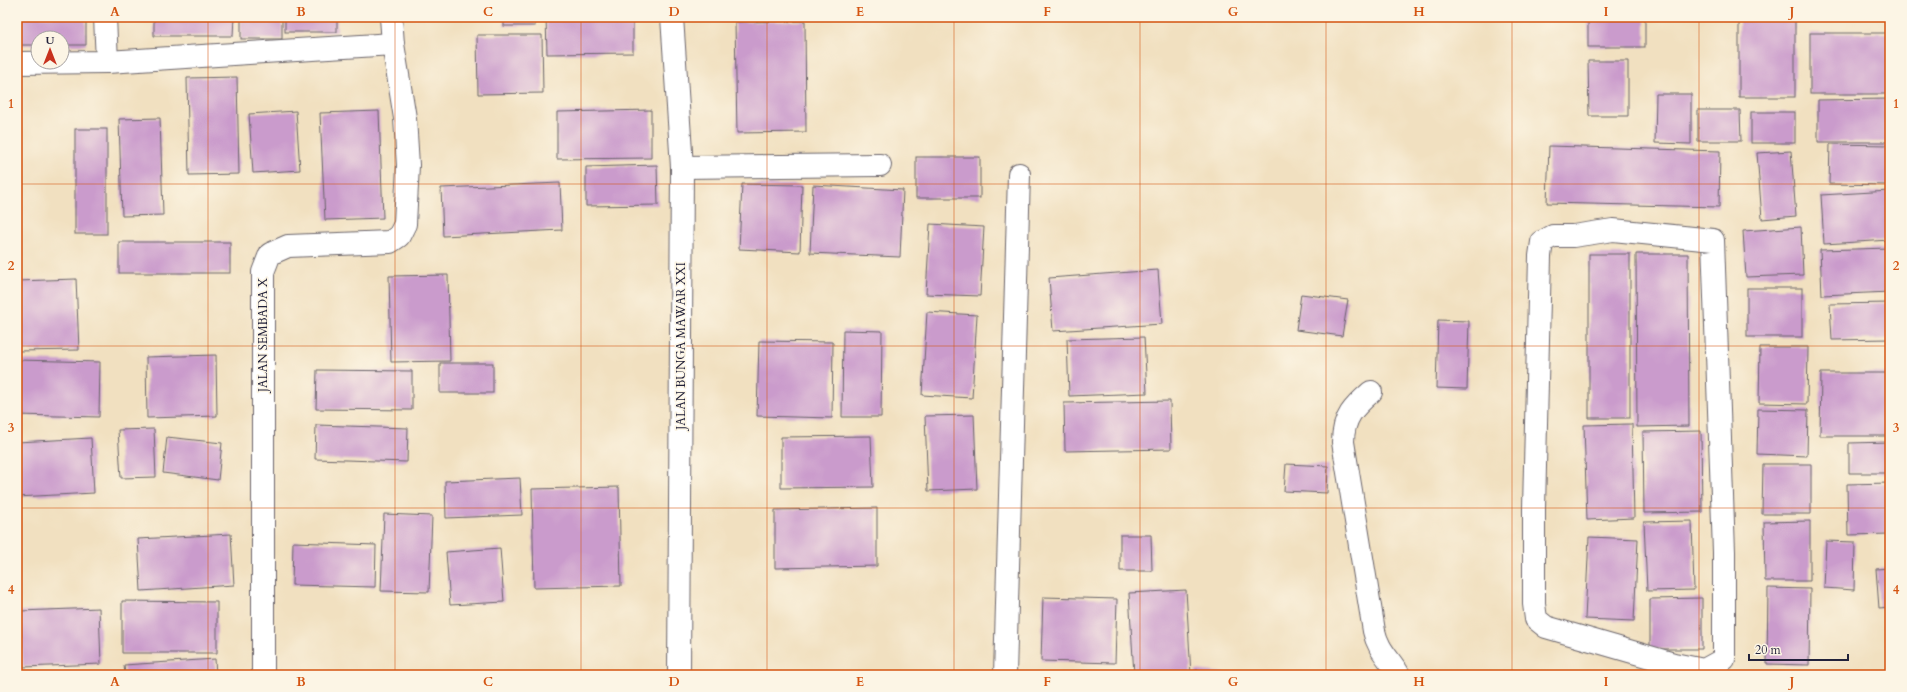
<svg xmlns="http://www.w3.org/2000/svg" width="1907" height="692" font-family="Cardo,serif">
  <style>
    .building { fill: #ca9bcc }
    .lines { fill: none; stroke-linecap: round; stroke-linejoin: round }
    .minor-casing { stroke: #6a646a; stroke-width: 24 }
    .minor { stroke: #fff; stroke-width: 22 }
    .grid { fill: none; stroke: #d45411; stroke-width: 1; stroke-opacity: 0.55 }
    .labels { text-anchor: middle; stroke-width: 3; stroke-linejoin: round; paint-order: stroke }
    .street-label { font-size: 12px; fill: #22223b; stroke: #fcf5e5 }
    .neatline { fill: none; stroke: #d45411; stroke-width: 1.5 }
    .grid-label { font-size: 13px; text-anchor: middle; font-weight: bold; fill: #d45411 }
  </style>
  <rect width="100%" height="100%" fill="#fcf5e5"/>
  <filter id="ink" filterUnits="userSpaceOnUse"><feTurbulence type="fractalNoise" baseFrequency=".025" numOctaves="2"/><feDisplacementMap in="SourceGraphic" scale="8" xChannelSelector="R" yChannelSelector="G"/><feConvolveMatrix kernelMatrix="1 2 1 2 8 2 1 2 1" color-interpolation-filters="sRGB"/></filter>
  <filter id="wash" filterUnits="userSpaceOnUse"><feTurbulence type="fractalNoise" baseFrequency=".012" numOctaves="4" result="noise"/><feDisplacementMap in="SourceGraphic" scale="16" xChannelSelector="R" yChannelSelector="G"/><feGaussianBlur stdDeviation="0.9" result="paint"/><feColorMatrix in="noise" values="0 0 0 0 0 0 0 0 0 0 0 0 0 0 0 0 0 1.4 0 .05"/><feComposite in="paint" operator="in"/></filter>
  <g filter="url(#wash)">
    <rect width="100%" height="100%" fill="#f1e0c0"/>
    <g id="blocks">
      <g class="building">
        <path d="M 17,17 L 86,17 L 86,45 L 62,45 L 62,38 L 38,38 L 38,45 L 17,45 Z"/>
        <path d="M 154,17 L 234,17 L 233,36 L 154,36 Z"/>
        <rect x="241" y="17" width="41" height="22"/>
        <rect x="285" y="17" width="52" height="15"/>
        <rect x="504" y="17" width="31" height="9"/>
        <path d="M 546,17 L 633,17 L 633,53 L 547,54 Z"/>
        <rect x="1588" y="17" width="57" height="30"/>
        <rect x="1739" y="17" width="56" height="80"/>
        <path d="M 805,21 L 806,132 L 737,133 L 735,22 Z"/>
        <rect x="1810" y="33" width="80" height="61"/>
        <path d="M 477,35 L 542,35 L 543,93 L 478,94 Z"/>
        <path d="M 1588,61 L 1628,61 L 1628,116 L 1589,116 Z"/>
        <path d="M 237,77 L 239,174 L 189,175 L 187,78 Z"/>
        <path d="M 1656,94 L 1691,94 L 1691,144 L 1655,143 Z"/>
        <path d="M 1890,99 L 1890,142 L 1818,142 L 1818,100 Z"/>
        <path d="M 651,110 L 651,158 L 557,159 L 557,112 Z"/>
        <path d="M 1698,110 L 1740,110 L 1741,141 L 1698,141 Z"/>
        <path d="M 296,111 L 300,170 L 253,173 L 249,114 Z"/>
        <path d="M 379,111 L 383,218 L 325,220 L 320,113 Z"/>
        <rect x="1751" y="112" width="44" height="31"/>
        <path d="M 160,118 L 163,215 L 122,216 L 119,119 Z"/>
        <rect x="75" y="129" width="32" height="105"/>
        <path d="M 1830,144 L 1890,145 L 1890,185 L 1829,184 Z"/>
        <path d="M 1549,146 L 1720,151 L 1719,207 L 1547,203 Z"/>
        <path d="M 1791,151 L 1796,216 L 1762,219 L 1757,153 Z"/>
        <rect x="916" y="157" width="64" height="41"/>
        <path d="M 657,165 L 658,205 L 586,206 L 586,167 Z"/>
        <path d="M 560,183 L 562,230 L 443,236 L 441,188 Z"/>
        <path d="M 742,184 L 802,185 L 800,252 L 739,249 Z"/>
        <path d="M 813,185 L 903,190 L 900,257 L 810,253 Z"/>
        <path d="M 1890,191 L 1890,240 L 1824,244 L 1821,195 Z"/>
        <path d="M 930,224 L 984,227 L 980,296 L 926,294 Z"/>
        <path d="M 1801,227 L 1803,275 L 1746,277 L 1743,231 Z"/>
        <rect x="119" y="242" width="111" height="31"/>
        <path d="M 1890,248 L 1890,292 L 1822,295 L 1820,250 Z"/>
        <rect x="1589" y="254" width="41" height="164"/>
        <path d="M 1636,254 L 1688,254 L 1689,426 L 1637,427 Z"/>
        <path d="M 1158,270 L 1162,324 L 1053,331 L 1049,278 Z"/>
        <path d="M 448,275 L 450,361 L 391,362 L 389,276 Z"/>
        <path d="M 76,279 L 79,350 L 17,351 L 17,281 Z"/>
        <rect x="1747" y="288" width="55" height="49"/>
        <path d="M 1301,294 L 1348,300 L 1342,336 L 1296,330 Z"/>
        <path d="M 1890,303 L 1890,339 L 1832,340 L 1830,304 Z"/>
        <path d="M 927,312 L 977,315 L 972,398 L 922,395 Z"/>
        <path d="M 1438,320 L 1469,321 L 1467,389 L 1436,388 Z"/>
        <path d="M 843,330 L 882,331 L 881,417 L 842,417 Z"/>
        <path d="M 1144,337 L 1147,393 L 1069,396 L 1067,339 Z"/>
        <path d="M 759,341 L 833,342 L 832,418 L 757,416 Z"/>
        <path d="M 1760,347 L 1808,347 L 1807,404 L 1759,403 Z"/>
        <path d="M 216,355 L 217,416 L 147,418 L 146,357 Z"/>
        <path d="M 17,360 L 100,362 L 99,417 L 17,415 Z"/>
        <rect x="440" y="363" width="53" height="30"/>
        <path d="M 317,370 L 412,371 L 412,410 L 316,409 Z"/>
        <path d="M 1821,373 L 1890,373 L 1890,436 L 1820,436 Z"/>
        <path d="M 1170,401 L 1171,449 L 1065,451 L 1064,403 Z"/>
        <path d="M 1758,409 L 1808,410 L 1807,456 L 1757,454 Z"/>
        <path d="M 974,415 L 977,489 L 928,491 L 925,416 Z"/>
        <path d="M 1632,424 L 1634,518 L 1587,520 L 1584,425 Z"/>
        <path d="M 316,425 L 408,428 L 407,462 L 315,459 Z"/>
        <path d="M 154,429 L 156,477 L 121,478 L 118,430 Z"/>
        <path d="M 1701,431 L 1702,512 L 1644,513 L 1643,432 Z"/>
        <path d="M 871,436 L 873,487 L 781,488 L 781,437 Z"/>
        <path d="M 167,437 L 222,443 L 218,480 L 163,473 Z"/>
        <path d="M 91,438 L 94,493 L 17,497 L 17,442 Z"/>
        <path d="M 1890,442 L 1890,473 L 1849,473 L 1849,443 Z"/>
        <path d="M 1286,464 L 1328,466 L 1327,493 L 1284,491 Z"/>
        <path d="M 1763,464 L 1811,464 L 1811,514 L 1762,514 Z"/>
        <path d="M 520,478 L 522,515 L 446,518 L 445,481 Z"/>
        <path d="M 1890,483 L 1890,534 L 1848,535 L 1847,484 Z"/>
        <path d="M 619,487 L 621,586 L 534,588 L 532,489 Z"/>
        <path d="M 877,508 L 877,566 L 775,568 L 775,510 Z"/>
        <path d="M 384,514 L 432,516 L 429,592 L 381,591 Z"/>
        <path d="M 1692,521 L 1694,590 L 1647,591 L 1644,522 Z"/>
        <path d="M 1810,521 L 1810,581 L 1765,581 L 1764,522 Z"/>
        <path d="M 231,534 L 234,585 L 141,591 L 138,539 Z"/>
        <path d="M 1120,535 L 1151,535 L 1152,571 L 1120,571 Z"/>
        <path d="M 1589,537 L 1638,539 L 1634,621 L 1585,619 Z"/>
        <path d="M 1826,541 L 1855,542 L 1854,590 L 1824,588 Z"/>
        <path d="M 293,542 L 376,545 L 375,587 L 292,585 Z"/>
        <path d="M 500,548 L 504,602 L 450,605 L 446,552 Z"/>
        <path d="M 1890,568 L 1890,607 L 1879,608 L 1876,569 Z"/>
        <path d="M 1768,588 L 1810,589 L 1809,665 L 1767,664 Z"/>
        <path d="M 1186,590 L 1191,675 L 1134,675 L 1129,593 Z"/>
        <path d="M 1043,597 L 1117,599 L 1115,663 L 1041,661 Z"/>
        <path d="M 1702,598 L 1702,649 L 1650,649 L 1650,599 Z"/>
        <path d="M 122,601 L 217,602 L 217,653 L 122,653 Z"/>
        <path d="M 99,608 L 101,664 L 23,667 L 20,611 Z"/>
        <path d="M 215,659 L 216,675 L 125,675 L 124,665 Z"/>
        <path d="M 1196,670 L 1234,674 L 1234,675 L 1195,675 Z"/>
      </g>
    </g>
  </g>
  <g filter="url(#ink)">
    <use href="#blocks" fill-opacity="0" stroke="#6a646a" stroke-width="1"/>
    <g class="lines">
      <defs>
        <g id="minor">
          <path d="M 105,17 L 107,62"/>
          <path d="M 672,17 L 682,167 L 679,675"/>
          <path d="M 17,63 L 107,62 L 393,44"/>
          <path d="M 682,167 L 880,165"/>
          <path d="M 1371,392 C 1354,407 1343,417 1343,442 L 1374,631 C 1378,650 1389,658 1399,675"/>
          <path d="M 263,675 L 263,272 L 270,254 L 288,246 L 390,242 L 399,236 L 405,224 L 408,165 L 405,118 L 393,44 L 391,17"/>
          <path d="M 1005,675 L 1019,174"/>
          <path d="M 1673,675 L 1674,664 L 1546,627 L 1536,619 L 1534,604 L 1534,508 L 1540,256 L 1542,242 L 1553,236 L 1573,236 L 1613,230 L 1713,240 L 1724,552 L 1724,659 L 1704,670 L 1674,664"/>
        </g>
      </defs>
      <use href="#minor" class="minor-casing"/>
      <use href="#minor" class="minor"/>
    </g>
  </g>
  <path class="grid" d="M 208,17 L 208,675M 395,17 L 395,675M 581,17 L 581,675M 767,17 L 767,675M 954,17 L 954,675M 1140,17 L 1140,675M 1326,17 L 1326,675M 1512,17 L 1512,675M 1699,17 L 1699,675M 17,184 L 1890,184M 17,346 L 1890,346M 17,508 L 1890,508"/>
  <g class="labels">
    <g class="street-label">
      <text transform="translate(263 335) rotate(-90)" y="4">JALAN SEMBADA X</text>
      <text transform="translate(681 346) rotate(-90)" y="4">JALAN BUNGA MAWAR XXI</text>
    </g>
  </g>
  <rect width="1907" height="692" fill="none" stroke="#fcf5e5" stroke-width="44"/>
  <g transform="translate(50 50)"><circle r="19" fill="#fcf5e5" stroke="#a5a1a1"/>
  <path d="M0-3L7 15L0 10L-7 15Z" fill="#c8321e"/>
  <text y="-6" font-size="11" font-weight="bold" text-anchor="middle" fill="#22223b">U</text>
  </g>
  <path d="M1749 654v6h99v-6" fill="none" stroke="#22223b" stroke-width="2"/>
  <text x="1755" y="654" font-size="12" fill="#22223b" stroke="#fcf5e5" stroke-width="3" paint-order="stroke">20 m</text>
  <rect x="22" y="22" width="1863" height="648" class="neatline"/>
  <g class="grid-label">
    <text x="115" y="16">A</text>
    <text x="301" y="16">B</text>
    <text x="488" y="16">C</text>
    <text x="674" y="16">D</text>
    <text x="860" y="16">E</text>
    <text x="1047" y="16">F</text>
    <text x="1233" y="16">G</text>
    <text x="1419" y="16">H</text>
    <text x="1606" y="16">I</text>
    <text x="1792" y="16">J</text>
    <text x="11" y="108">1</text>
    <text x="1896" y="108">1</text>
    <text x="11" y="270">2</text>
    <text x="1896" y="270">2</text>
    <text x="11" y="432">3</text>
    <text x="1896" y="432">3</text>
    <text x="11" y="594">4</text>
    <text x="1896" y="594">4</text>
    <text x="115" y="686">A</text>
    <text x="301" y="686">B</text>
    <text x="488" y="686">C</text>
    <text x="674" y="686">D</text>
    <text x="860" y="686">E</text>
    <text x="1047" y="686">F</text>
    <text x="1233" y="686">G</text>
    <text x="1419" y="686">H</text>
    <text x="1606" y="686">I</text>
    <text x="1792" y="686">J</text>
  </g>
</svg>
